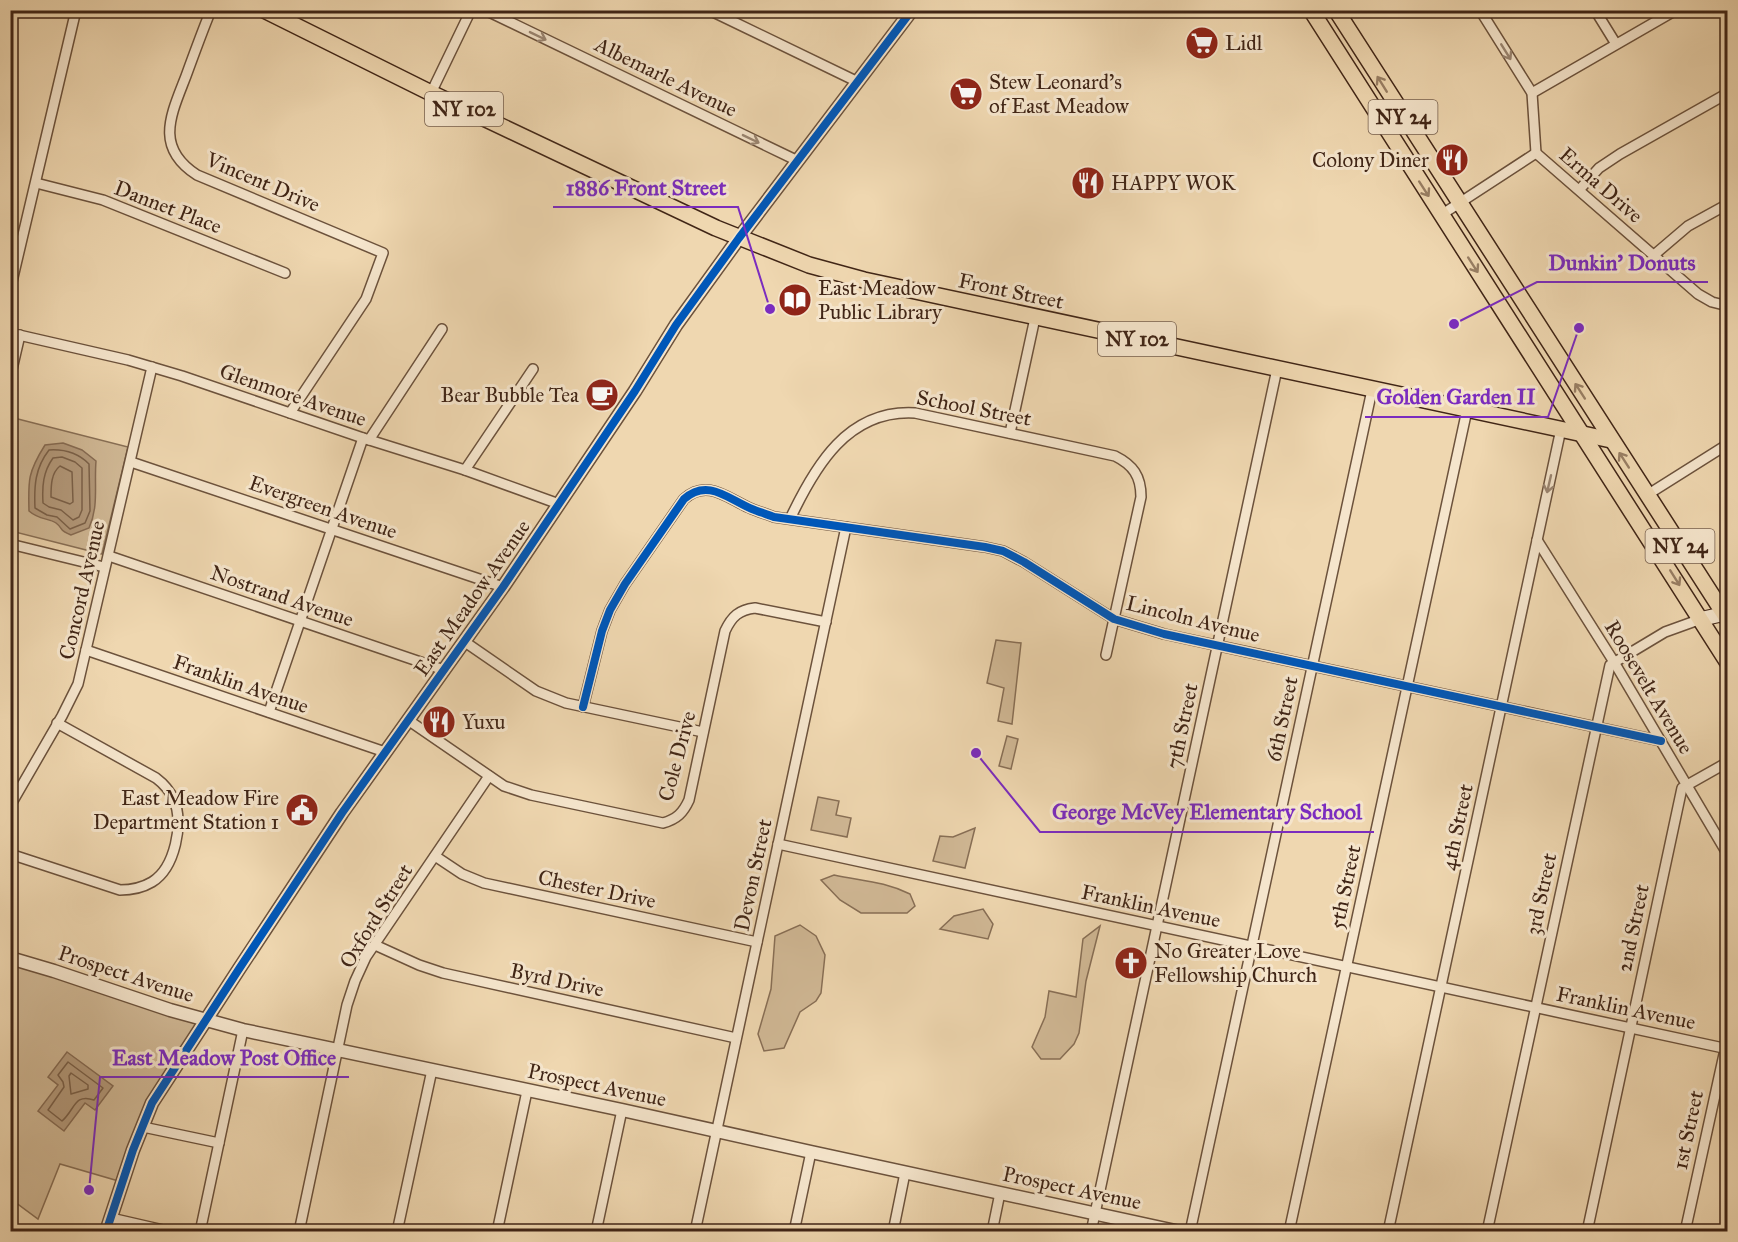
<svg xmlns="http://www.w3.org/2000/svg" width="1738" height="1242" font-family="'IM FELL Great Primer',serif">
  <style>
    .green { fill: #d1b996; stroke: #886f56; stroke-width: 1.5 }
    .water { fill: #b49a7c; stroke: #866b53; stroke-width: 1.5 }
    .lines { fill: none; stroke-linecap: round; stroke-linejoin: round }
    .shore { stroke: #7a6049; stroke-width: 1.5 }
    .minor-casing { stroke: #6c523c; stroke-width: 12 }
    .tertiary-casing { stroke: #6c523c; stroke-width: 15 }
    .secondary-casing { stroke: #402516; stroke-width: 16 }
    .primary-casing { stroke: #402516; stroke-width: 18 }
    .minor { stroke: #f5e5cc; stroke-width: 9 }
    .tertiary { stroke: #f5e5cc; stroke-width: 12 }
    .secondary { stroke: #f5e5cc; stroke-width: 14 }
    .primary { stroke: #efd7b0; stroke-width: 15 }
    .cycleway-casing { stroke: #f5e5cc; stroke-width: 11 }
    .cycleway { stroke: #0057b8; stroke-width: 8 }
    .oneway { stroke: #9a8571 }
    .oneway2 { stroke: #987e63 }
    .labels { text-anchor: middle; stroke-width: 6; stroke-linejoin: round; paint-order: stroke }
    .shield { fill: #f5e5cc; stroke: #765f4d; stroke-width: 1.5 }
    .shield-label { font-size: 20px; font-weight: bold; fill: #402516 }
    .poi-label { font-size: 21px; fill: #402516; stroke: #f5e5cc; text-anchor: start }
    .street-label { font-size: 21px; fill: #402516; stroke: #f5e5cc }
    .leader { fill: none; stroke: #7b2cbf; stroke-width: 2 }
    .callout-dot { fill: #7b2cbf; stroke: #f5e5cc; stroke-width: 2 }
    .callout-label { font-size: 22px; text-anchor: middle; font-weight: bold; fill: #7b2cbf; stroke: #f5e5cc; stroke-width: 6; stroke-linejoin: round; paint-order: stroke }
  </style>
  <rect width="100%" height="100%" fill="#efd7b0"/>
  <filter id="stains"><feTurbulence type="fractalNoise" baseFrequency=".00333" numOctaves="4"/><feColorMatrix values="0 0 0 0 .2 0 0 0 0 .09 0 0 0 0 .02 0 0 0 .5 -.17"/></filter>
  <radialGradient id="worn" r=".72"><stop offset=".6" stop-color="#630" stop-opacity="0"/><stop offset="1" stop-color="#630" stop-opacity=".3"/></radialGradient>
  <g class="green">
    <path d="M 14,418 L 128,447 L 102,554 L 11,531 L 10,432 Z"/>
    <path d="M 996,640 L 1021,643 L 1012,724 L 998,721 L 1004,688 L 987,683 Z"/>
    <path d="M 1007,736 L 1018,739 L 1011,769 L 999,766 Z"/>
    <path d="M 818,797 L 839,801 L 836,815 L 851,818 L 847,837 L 811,830 Z"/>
    <path d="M 975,828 L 965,868 L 933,861 L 940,836 L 953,837 Z"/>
    <path d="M 834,875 C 862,881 884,881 910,894 L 915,906 L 907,913 L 861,913 L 840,900 L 821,880 Z"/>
    <path d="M 983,909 L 993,924 L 988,939 L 940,929 L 954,916 Z"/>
    <path d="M 800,925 L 816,936 L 825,955 L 821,993 L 816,1001 L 800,1012 L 784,1048 L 764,1051 L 758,1034 L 771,989 L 775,936 Z"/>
    <path d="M 1100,926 L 1086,981 L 1079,1033 L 1074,1044 L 1060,1059 L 1041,1059 L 1032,1047 L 1045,1017 L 1049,991 L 1076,997 L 1083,939 Z"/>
    <path d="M 11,958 L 205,1021 L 152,1103 L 122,1182 L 60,1164 L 38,1219 L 11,1199 Z"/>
  </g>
  <g class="water">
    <path d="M 63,443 L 82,450 L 96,461 C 94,485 99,506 89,528 L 71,535 C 58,530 64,529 56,523 C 49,518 39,520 29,511 C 28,480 28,472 45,445 Z"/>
    <path d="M 67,1052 L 113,1086 L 95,1110 L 85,1103 L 64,1131 L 38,1111 L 58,1085 L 48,1077 Z"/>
  </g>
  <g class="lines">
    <g class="shore">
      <path d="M 49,450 C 65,449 78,453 89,464 L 90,511 L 85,523 L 70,529 L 57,517 L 47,515 L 35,508 C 34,486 35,468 49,450 Z"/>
      <path d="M 62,457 L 75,462 L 82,468 L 82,510 L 79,517 L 73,520 L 61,510 L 49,507 L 43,503 C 42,486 43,472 53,458 Z"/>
      <path d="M 60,466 L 72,472 L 73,502 L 70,504 L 51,497 C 51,486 51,473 60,466 Z"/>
      <path d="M 68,1062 L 103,1088 L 94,1100 C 74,1093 75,1110 62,1121 L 48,1110 L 64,1087 L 63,1082 L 58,1075 Z"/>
      <path d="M 71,1073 L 88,1085 L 88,1089 L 71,1094 L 69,1076 Z"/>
    </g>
    <defs>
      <g id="minor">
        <path d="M 211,10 C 202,32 194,54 186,76 C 171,115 154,147 197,175 L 383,253 L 366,299 L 290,413"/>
        <path d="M 485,10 L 798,161"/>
        <path d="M 709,10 L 858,82"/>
        <path d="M 1480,10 L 1532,93 L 1536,153"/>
        <path d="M 1595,10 L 1616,44"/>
        <path d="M 431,93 L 471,10"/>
        <path d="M 1532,93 L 1676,10"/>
        <path d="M 1536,153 L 1698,294 L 1712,302 L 1728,306"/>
        <path d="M 36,183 L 103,200 L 285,273"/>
        <path d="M 1580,189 L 1599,168 L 1620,154 L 1728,93"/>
        <path d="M 1441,215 L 1536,153"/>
        <path d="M 1654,255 L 1688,226 L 1728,204"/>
        <path d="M 10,290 L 76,10"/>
        <path d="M 10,333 L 128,360 L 182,376 L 363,438 L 465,470 L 559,504"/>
        <path d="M 10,378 L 20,335"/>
        <path d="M 1010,433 L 1035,318"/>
        <path d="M 369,440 L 442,329"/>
        <path d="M 131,462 L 503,587"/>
        <path d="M 465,470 L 533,369"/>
        <path d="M 1647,495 L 1728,444"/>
        <path d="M 790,519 C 815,466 848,409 915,413 L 1115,456 C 1133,465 1141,476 1141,497 L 1106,655"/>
        <path d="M 1537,540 L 1614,662 L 1728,855"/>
        <path d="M 10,544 L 104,567"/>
        <path d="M 109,556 L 444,670"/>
        <path d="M 465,642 L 536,691 L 566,703 L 703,732"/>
        <path d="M 86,650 L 385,752"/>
        <path d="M 583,707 L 602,631 L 610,610 L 625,584 L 684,499 C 708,478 728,499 752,509 C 759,512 767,514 774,517 L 985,547 L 1003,551 L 1024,562 L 1114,619 L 1164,634 L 1661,741"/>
        <path d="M 269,712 L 363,438"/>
        <path d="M 408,720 L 504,786 L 531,795 L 663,823 C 677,819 683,813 689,800 L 725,631 C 732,616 739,610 755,608 L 826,622"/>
        <path d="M 10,806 L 62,716 L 78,684 L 152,367"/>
        <path d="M 778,844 L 1728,1049"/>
        <path d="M 10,854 L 120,890 C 132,890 142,888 152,882 C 175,868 184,823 174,800 C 170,791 164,784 156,778 L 57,723"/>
        <path d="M 435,856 L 462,874 L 484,883 L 757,942"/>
        <path d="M 375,945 L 419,965 L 443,973 L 736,1038"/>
        <path d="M 143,1127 L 219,1143"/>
        <path d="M 111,1218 L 172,1232"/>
        <path d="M 200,1232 L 243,1030"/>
        <path d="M 299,1232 L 347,1005 L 355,981 L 366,957 L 489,776"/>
        <path d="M 397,1232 L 432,1070"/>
        <path d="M 497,1232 L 527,1091"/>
        <path d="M 596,1232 L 622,1110"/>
        <path d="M 695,1232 L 846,527"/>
        <path d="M 794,1232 L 811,1152"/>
        <path d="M 893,1232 L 905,1173"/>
        <path d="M 992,1232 L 1000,1193"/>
        <path d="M 1091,1232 L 1277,369"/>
        <path d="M 1190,1232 L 1372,390"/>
        <path d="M 1289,1232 L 1467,410"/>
        <path d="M 1388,1232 L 1561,429"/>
        <path d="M 1487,1232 L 1610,665 L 1665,632 L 1701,619"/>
        <path d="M 1587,1232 L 1682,788 L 1728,762"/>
        <path d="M 1685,1232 L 1728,1036"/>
      </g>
      <g id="tertiary">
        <path d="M 10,958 L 54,971 L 170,1010 L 243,1030 L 622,1110 L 811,1152 L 1180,1232"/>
        <path d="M 106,1232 L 133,1150 L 152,1103 L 239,969 L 342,813 L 503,587 L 635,391 L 676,325 L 739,238 L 912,10"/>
      </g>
      <path id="secondary" d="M 1701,619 L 1728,613"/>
      <g id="primary">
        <path d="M 264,10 L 431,93 L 716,228 L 809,265 L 864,280 L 1611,440"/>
        <path d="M 1311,10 L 1728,663"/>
        <path d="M 1336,10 L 1728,620"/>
      </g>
    </defs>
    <use href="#minor" class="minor-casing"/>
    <use href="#tertiary" class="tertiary-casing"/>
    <use href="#secondary" class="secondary-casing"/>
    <use href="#primary" class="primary-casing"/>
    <use href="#minor" class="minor"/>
    <use href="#tertiary" class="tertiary"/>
    <use href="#secondary" class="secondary"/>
    <use href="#primary" class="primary"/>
    <defs>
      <g id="cycleway">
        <path d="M 583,707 L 602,631 L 610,610 L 625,584 L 684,499 C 708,478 728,499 752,509 C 759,512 767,514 774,517 L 985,547 L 1003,551 L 1024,562 L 1114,619 L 1164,634 L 1661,741"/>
        <path d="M 106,1232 L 133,1150 L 152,1103 L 239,969 L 342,813 L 503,587 L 635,391 L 676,325 L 739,238 L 912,10"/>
      </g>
    </defs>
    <use href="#cycleway" class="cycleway-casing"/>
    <use href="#cycleway" class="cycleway"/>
  </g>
  <defs><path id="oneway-shaft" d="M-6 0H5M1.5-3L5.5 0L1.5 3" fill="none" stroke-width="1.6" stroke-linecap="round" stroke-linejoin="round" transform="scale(1.5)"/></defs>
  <g class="oneway">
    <use href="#oneway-shaft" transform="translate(538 36) rotate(26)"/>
    <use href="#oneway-shaft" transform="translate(1506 52) rotate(58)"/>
    <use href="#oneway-shaft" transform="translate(751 139) rotate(26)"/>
    <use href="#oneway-shaft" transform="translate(1549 484) rotate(103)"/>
  </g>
  <g class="oneway2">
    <use href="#oneway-shaft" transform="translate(1382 84) rotate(-122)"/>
    <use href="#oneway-shaft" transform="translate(1424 189) rotate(57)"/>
    <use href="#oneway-shaft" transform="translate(1473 265) rotate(57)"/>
    <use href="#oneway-shaft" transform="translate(1580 391) rotate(-123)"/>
    <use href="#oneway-shaft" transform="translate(1624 460) rotate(-123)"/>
    <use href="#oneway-shaft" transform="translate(1675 578) rotate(58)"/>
  </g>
  <defs>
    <symbol id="supermarket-disc" viewBox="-11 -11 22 22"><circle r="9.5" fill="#8f2418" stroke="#f5e5cc"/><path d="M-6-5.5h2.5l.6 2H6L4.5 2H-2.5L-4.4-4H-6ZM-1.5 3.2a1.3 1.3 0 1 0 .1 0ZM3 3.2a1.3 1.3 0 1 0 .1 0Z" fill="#fff"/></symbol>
    <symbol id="restaurant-disc" viewBox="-11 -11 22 22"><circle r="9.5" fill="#8f2418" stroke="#f5e5cc"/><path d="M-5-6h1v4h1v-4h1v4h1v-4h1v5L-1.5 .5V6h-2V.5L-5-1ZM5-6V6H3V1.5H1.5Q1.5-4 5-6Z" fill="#fff"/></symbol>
    <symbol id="library-disc" viewBox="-11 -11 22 22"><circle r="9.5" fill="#8f2418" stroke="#f5e5cc"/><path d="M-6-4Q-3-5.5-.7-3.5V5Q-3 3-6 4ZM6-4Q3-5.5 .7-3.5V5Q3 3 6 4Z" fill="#fff"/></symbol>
    <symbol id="cafe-disc" viewBox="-11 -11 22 22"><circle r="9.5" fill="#8f2418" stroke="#f5e5cc"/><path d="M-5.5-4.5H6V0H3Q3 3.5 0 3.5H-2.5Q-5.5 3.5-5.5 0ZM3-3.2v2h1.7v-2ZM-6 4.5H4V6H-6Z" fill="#fff"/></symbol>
    <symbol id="civic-disc" viewBox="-11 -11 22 22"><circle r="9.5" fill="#8f2418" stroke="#f5e5cc"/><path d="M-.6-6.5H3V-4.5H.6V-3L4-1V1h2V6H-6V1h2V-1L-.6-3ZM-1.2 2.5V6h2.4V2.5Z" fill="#fff"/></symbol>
    <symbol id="church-disc" viewBox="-11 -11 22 22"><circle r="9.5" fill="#8f2418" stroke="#f5e5cc"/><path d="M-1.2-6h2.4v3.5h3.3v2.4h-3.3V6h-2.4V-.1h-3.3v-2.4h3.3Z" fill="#fff"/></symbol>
  </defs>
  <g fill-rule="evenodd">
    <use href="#supermarket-disc" x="1183" y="24" width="38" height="38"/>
    <use href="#supermarket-disc" x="947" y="75" width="38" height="38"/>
    <use href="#restaurant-disc" x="1433" y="141" width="38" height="38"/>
    <use href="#restaurant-disc" x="1069" y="164" width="38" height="38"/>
    <use href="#library-disc" x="776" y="281" width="38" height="38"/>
    <use href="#cafe-disc" x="583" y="376" width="38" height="38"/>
    <use href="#restaurant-disc" x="420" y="703" width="38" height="38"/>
    <use href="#civic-disc" x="283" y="791" width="38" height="38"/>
    <use href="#church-disc" x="1112" y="944" width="38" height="38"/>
  </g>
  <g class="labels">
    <g class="shield">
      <rect x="425" y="92" width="78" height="34" rx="4.5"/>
      <rect x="1368.5" y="100" width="69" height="34" rx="4.5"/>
      <rect x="1098" y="322" width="78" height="34" rx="4.5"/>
      <rect x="1645.5" y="529" width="69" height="34" rx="4.5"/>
    </g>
    <g class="shield-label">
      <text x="464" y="116">NY 102</text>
      <text x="1403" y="124">NY 24</text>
      <text x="1137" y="346">NY 102</text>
      <text x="1680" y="553">NY 24</text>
    </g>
    <g class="poi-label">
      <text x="1225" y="50">Lidl</text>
      <text x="989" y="89">Stew Leonard's<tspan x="989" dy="24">of East Meadow</tspan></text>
      <text x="1429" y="167" text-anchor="end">Colony Diner</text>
      <text x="1111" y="190">HAPPY WOK</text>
      <text x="818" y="295">East Meadow<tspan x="818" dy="24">Public Library</tspan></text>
      <text x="579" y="402" text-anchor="end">Bear Bubble Tea</text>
      <text x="462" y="729">Yuxu</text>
      <text x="279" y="805" text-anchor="end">East Meadow Fire<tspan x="279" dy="24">Department Station 1</tspan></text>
      <text x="1154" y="958">No Greater Love<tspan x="1154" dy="24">Fellowship Church</tspan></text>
    </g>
    <g class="street-label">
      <text transform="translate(666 77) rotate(26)" y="7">Albemarle Avenue</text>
      <text transform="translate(263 182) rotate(23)" y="7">Vincent Drive</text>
      <text transform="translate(1601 185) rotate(41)" y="7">Erma Drive</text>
      <text transform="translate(168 207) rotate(21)" y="7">Dannet Place</text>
      <text transform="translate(1011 291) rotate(12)" y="7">Front Street</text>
      <text transform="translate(293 395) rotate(19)" y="7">Glenmore Avenue</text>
      <text transform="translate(974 408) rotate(11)" y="7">School Street</text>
      <text transform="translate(323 507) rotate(19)" y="7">Evergreen Avenue</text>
      <text transform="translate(82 590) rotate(-77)" y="7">Concord Avenue</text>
      <text transform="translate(282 596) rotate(19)" y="7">Nostrand Avenue</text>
      <text transform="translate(472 598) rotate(-55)" y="7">East Meadow Avenue</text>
      <text transform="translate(1193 619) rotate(14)" y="7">Lincoln Avenue</text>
      <text transform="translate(241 684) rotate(19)" y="7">Franklin Avenue</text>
      <text transform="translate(1649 687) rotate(59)" y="7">Roosevelt Avenue</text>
      <text transform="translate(1282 719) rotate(-78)" y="7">6th Street</text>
      <text transform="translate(1182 726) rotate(-78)" y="7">7th Street</text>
      <text transform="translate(677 756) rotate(-75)" y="7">Cole Drive</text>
      <text transform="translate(1457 827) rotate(-78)" y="7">4th Street</text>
      <text transform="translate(753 875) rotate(-78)" y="7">Devon Street</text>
      <text transform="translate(1345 887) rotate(-78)" y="7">5th Street</text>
      <text transform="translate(597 889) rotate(12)" y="7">Chester Drive</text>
      <text transform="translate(1541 894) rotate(-78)" y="7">3rd Street</text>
      <text transform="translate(1151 906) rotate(12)" y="7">Franklin Avenue</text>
      <text transform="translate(376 916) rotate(-58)" y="7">Oxford Street</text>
      <text transform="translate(1633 928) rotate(-78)" y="7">2nd Street</text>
      <text transform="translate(126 974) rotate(18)" y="7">Prospect Avenue</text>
      <text transform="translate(557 980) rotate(12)" y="7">Byrd Drive</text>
      <text transform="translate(1626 1008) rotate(12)" y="7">Franklin Avenue</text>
      <text transform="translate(597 1085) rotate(12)" y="7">Prospect Avenue</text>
      <text transform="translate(1688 1130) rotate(-78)" y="7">1st Street</text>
      <text transform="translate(1072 1188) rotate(12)" y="7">Prospect Avenue</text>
    </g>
  </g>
  <path class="leader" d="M770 309L738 207H553M1454 324L1537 282H1708M1579 328L1548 417H1365M976 753L1040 832H1374M89 1190L100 1077H349"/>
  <g class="callout-dot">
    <circle cx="770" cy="309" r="6"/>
    <circle cx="1454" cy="324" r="6"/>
    <circle cx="1579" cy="328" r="6"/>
    <circle cx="976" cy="753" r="6"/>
    <circle cx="89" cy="1190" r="6"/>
  </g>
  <g class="callout-label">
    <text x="646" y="195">1886 Front Street</text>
    <text x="1622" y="270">Dunkin' Donuts</text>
    <text x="1456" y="404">Golden Garden II</text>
    <text x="1207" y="819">George McVey Elementary School</text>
    <text x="224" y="1065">East Meadow Post Office</text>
  </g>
  <rect width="1738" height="1242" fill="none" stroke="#efd7b0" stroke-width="36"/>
  <rect x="12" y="12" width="1714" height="1218" fill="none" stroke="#402516" stroke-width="3"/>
  <rect x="18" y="18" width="1702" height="1206" fill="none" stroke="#402516" stroke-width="1.5"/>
  <rect width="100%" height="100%" filter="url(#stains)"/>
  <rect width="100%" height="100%" fill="url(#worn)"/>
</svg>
